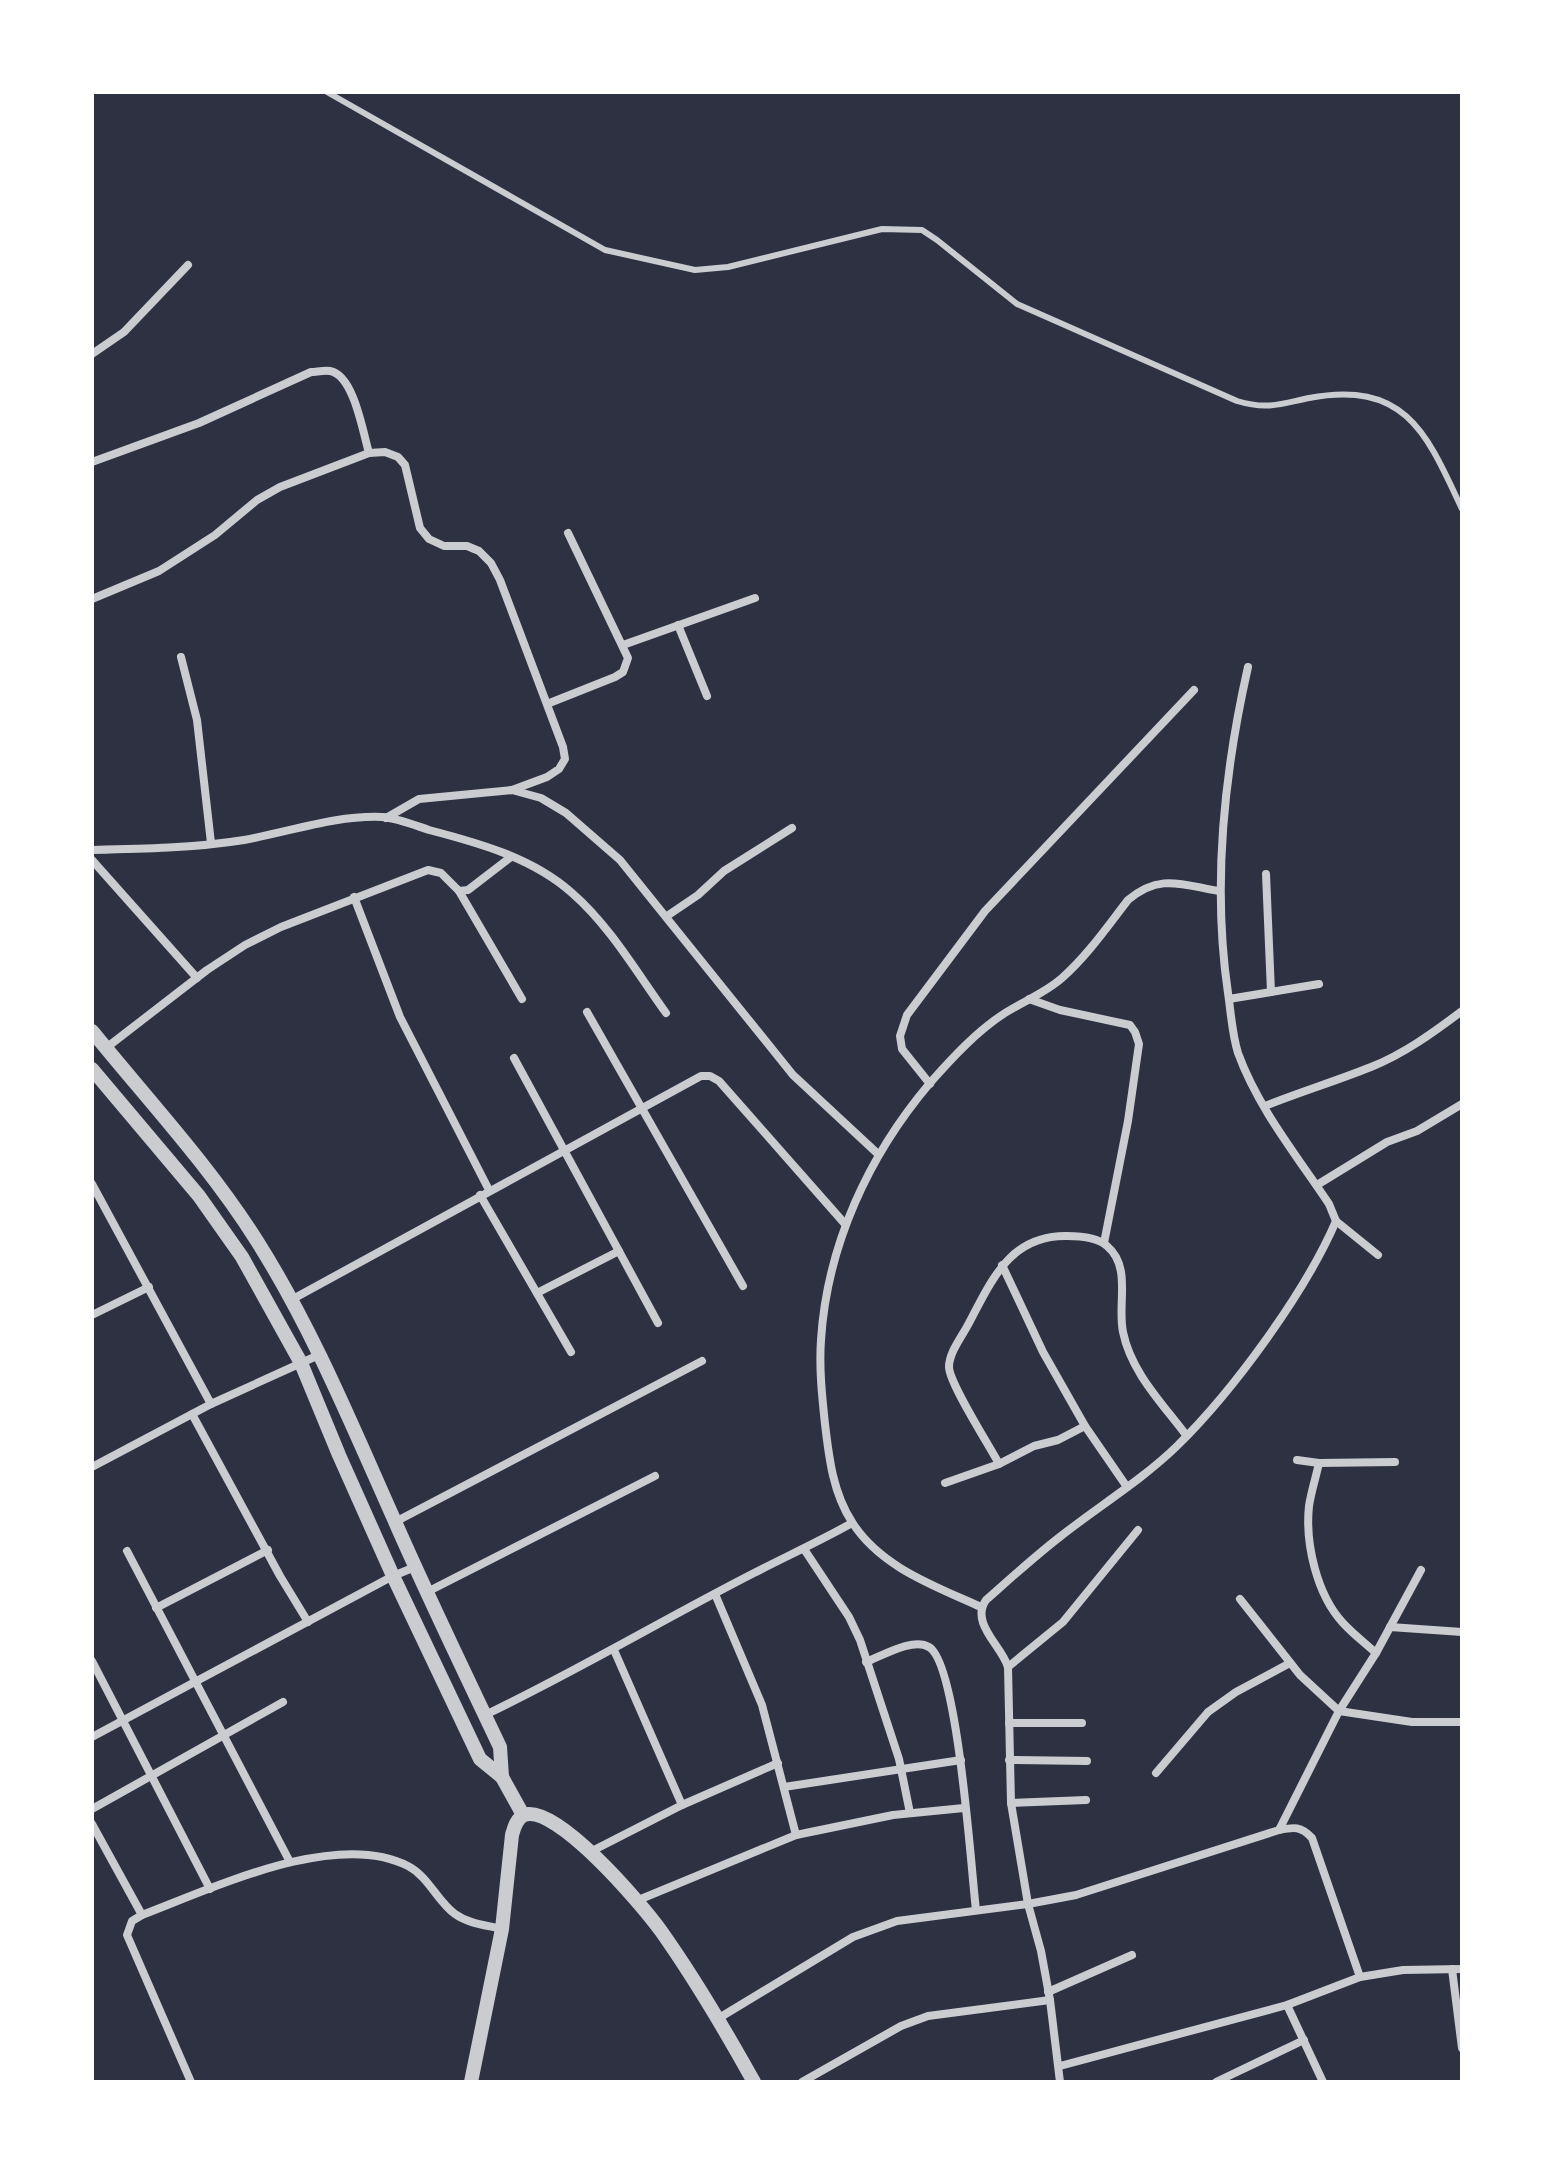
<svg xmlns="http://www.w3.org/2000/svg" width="1554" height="2174" font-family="'Roboto Condensed',sans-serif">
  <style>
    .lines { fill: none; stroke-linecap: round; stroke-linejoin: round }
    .service { stroke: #caccd0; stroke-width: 6 }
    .minor { stroke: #caccd0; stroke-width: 8 }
    .tertiary { stroke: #caccd0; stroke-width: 14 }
  </style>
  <rect width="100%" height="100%" fill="#2d3142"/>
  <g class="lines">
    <path class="service" d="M 327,92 L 605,250 L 695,270 L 728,267 L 882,229 L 922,230 L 937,240 L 1017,304 L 1237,401 C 1267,410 1280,404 1309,398 C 1406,380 1427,434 1462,509"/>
    <g class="minor">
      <path d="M 92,354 L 124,332 L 188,265"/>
      <path d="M 92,462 L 199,423 L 311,372 C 316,372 324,370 330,371 C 354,375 363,433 369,453"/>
      <path d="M 92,599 L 159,571 L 215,535 L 257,500 L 280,487 L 369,453 L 385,452 L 398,457 L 405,465 L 420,528 L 429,539 L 444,546 L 467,546 L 479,551 L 491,563 L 500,580 L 563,747 L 565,759 L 559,769 L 547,777 L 512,790"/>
      <path d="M 678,625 L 707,696"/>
      <path d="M 623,645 L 755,598"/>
      <path d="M 181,657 L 197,720 L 211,843"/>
      <path d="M 547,704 L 615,677 L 623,672 L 628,658 L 568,533"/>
      <path d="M 386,818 L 419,799 L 512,790 L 541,798 L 566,813 L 620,860 L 793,1075 L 878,1154"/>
      <path d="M 92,850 C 142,849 194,848 244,840 C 289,832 336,815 382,817 C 397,818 414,825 429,830 C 479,843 533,858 572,893 C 610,926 637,973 666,1013"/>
      <path d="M 92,860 L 197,978"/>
      <path d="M 1266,874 L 1271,992"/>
      <path d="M 459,891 L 522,999"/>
      <path d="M 354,897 L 400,1017 L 489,1190"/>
      <path d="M 667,916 L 698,895 L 724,871 L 792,828"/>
      <path d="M 1029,999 L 1060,1010 L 1130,1025 L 1135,1032 L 1139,1044 L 1128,1121 L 1104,1243"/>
      <path d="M 1229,999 L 1319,984"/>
      <path d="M 587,1012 L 743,1286"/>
      <path d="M 106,1048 L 207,970 L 245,945 L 281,927 L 428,870 L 441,873 L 459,891 L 468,890 L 511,857"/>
      <path d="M 514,1058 L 658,1323"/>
      <path d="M 930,1084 L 902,1049 L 900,1036 L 907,1015 L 985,911 L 1194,690"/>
      <path d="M 1265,1106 C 1300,1092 1336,1081 1371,1067 C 1404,1054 1434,1032 1462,1011"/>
      <path d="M 92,1184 L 211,1404"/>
      <path d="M 1317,1185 L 1387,1142 L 1417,1131 L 1462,1104"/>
      <path d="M 480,1195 L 571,1352"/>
      <path d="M 1336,1221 L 1378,1255"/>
      <path d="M 1002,1265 L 1043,1352 L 1085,1426 L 1127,1487"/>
      <path d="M 537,1293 L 619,1251"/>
      <path d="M 291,1300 L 701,1076 L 710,1076 L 719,1081 L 845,1224"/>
      <path d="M 92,1315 L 149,1287"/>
      <path d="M 192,1414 L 280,1576 L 308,1622"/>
      <path d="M 1297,1460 L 1319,1463 L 1395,1462"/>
      <path d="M 1319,1463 C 1316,1477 1311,1492 1309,1506 C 1305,1544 1317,1595 1343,1623 C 1353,1634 1365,1643 1376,1653"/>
      <path d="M 999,1464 C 989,1445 949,1383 949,1367 C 949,1352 963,1335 969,1323 C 992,1280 1010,1235 1067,1236 C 1080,1236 1097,1237 1107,1246 C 1132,1267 1117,1304 1123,1332 C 1131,1372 1162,1403 1186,1435"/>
      <path d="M 92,1467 L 211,1404 L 321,1354"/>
      <path d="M 945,1483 L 999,1464 L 1034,1446 L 1058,1440 L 1085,1426"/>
      <path d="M 395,1522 L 702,1361"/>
      <path d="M 804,1549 L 849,1617 L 860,1640 L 899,1759 L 910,1813"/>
      <path d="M 127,1551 L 290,1862"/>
      <path d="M 427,1592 L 655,1476"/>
      <path d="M 715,1594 L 762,1705 L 796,1835"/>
      <path d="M 1240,1599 L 1300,1675 L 1339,1711 L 1412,1722 L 1462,1722"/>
      <path d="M 981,1607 C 935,1586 880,1567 852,1522 C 833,1493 829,1458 825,1424 C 822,1396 819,1368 821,1340 C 827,1245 869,1155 930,1083 C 952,1058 977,1031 1005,1013 C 1024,1001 1045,993 1062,978 C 1087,956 1107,927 1128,900 C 1160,873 1182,885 1219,891"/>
      <path d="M 156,1608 L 268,1550"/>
      <path d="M 1390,1627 L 1462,1632"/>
      <path d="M 614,1650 L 682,1805"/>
      <path d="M 92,1661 L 210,1889"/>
      <path d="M 866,1662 C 882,1656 913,1637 929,1647 C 958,1664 971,1869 976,1910"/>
      <path d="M 1008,1667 L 1063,1622 L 1138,1530"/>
      <path d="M 485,1715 C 577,1671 664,1619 754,1573 C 787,1556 820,1541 852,1523"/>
      <path d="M 1009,1723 L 1082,1723"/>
      <path d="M 92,1737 L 393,1576 L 415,1567"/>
      <path d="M 1009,1760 L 1087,1761"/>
      <path d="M 1156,1773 L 1208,1712 L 1236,1692 L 1290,1663"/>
      <path d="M 784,1787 L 961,1760"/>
      <path d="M 1011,1803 L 1086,1800"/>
      <path d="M 92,1809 L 283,1702"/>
      <path d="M 92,1824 L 142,1915"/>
      <path d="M 1279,1830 C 1294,1827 1301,1826 1312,1838 L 1360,1977"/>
      <path d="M 590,1852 L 682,1805 L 778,1763"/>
      <path d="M 636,1901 L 796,1835 L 893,1815 L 964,1808"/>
      <path d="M 1452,1969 L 1462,2048"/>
      <path d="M 1048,1992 L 1132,1955"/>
      <path d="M 1287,2005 L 1323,2082"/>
      <path d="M 719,2018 L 853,1937 L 897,1921 L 1028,1904 L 1076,1895 L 1279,1830 L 1339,1711 L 1376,1653 L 1421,1570"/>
      <path d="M 1060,2066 L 1287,2005 L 1360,1977 L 1403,1970 L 1462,1969"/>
      <path d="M 191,2082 L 127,1935 L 132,1921 L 142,1915 C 213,1888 336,1829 408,1866 C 429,1877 437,1901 455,1914 C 469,1924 486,1925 502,1929"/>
      <path d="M 802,2082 L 901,2026 L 928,2016 L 1050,2000"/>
      <path d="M 1060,2082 L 1050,2000 L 1041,1951 L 1028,1904 L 1011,1803 L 1008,1667 C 1001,1645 970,1623 986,1600 C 1011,1578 1035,1556 1061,1536 C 1099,1506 1142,1480 1177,1446 C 1233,1391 1305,1293 1336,1221 L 1329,1204 C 1297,1156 1258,1108 1238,1053 C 1232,1034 1231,1013 1228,993 C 1212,885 1224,773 1248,667"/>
      <path d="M 1216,2082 L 1304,2040"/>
    </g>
    <g class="tertiary">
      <path d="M 92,1031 C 148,1100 209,1165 257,1241 C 312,1328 351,1423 393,1517 C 427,1595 464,1671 500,1747 L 502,1777"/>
      <path d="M 92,1069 L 199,1196 L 242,1257 L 301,1363 L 339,1455 L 393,1576 L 480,1759 L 502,1777 L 523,1815"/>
      <path d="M 471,2082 L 502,1929 L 512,1835 C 514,1828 516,1819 524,1815 C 556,1803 643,1906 661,1931 C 695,1979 725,2030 754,2082"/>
    </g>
  </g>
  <rect width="1554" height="2174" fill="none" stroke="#ffffff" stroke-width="188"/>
</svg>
